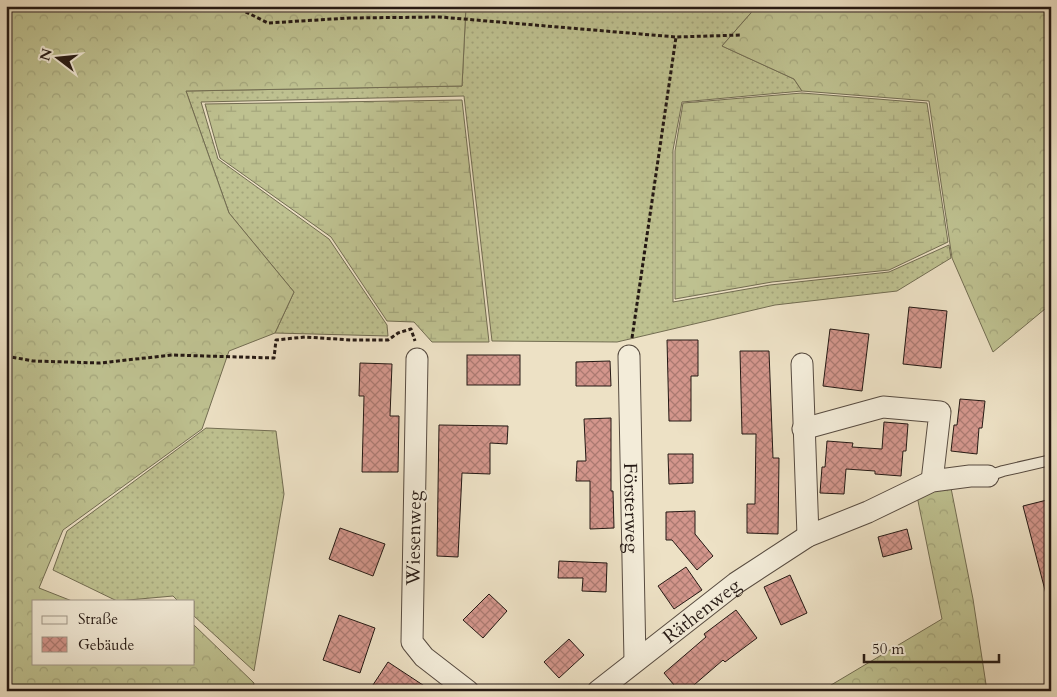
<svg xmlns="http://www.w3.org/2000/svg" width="1057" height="697" font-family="Cardo,serif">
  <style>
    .grass { fill: url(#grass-dots); stroke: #726d52 }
    .forest { fill: url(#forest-crowns); stroke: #726d52 }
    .wetland { fill: url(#wetland-marsh); stroke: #726d52 }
    .building { fill: url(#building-cross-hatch); stroke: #251914 }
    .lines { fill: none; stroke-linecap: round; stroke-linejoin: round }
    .lane-casing { stroke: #574b40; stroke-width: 12 }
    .street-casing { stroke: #574b40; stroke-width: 23 }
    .path { stroke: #251914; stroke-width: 3; stroke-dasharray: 4 2.5; stroke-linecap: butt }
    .lane { stroke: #f3ecd9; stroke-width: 10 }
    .street { stroke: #f3ecd9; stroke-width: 21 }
    .labels { text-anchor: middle; stroke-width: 4; stroke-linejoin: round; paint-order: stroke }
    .street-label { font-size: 19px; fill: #251914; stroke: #f3ecd9 }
  </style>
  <defs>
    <pattern id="grass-dots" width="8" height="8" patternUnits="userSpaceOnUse" patternTransform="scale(1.25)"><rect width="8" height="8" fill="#bec190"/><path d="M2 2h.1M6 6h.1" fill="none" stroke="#a3a57b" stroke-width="1.8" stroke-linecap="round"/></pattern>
    <pattern id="forest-crowns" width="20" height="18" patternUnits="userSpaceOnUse" patternTransform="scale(1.25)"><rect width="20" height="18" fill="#bec190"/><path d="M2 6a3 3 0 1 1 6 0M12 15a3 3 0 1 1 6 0" fill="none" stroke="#a3a57b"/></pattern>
    <pattern id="wetland-marsh" width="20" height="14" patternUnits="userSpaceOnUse" patternTransform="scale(1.25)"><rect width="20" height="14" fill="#bec190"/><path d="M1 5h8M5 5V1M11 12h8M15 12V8" fill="none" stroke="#a3a57b"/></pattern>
    <pattern id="building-cross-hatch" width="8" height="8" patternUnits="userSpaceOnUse" patternTransform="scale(1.25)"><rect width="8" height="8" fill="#d3968c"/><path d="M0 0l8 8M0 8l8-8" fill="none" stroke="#ab7a71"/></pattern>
  </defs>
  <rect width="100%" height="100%" fill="#ede1c5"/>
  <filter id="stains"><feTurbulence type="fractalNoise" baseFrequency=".004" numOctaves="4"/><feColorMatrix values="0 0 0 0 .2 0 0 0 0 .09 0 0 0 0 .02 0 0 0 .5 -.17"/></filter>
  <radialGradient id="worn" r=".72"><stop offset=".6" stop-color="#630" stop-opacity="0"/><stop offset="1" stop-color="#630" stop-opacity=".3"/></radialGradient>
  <g class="grass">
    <path d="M 466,6 L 757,6 L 722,46 L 794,79 L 802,91 L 682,102 L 673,150 L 673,302 L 770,285 L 889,272 L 949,245 L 951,258 L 897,291 L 775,305 L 617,342 L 492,341 L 464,96 L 201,102 L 218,159 L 329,239 L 387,325 L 388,336 L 275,333 L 294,292 L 229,213 L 186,91 L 462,86 Z"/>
    <path d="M 206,428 L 276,431 L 284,494 L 254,671 L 194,616 L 194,601 L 178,601 L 173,596 L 117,601 L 53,570 L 67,531 Z"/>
  </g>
  <g class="forest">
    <path d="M 6,6 L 466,6 L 462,86 L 186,91 L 229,213 L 294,292 L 275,333 L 229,351 L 202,429 L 63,530 L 39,588 L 72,601 L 34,601 L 34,663 L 194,663 L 194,625 L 254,683 L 253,691 L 6,691 Z"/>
    <path d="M 757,6 L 1051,6 L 1051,304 L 993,352 L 952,258 L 929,101 L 802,91 L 794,79 L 722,46 Z"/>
    <path d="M 933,487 L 951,488 L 973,599 L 987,691 L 821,691 L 942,619 L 917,496 Z"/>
  </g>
  <g class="wetland">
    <path d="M 802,93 L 927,103 L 948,242 L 889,270 L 772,282 L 675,299 L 675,151 L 683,103 Z"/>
    <path d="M 462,100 L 489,342 L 432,342 L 414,322 L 387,321 L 331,237 L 220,158 L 205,104 Z"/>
  </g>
  <g class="building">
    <path d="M 909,307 L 947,311 L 941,368 L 903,364 Z"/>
    <path d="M 830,329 L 869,334 L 862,391 L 823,386 Z"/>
    <path d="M 667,340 L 698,340 L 698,376 L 691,376 L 691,421 L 669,421 Z"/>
    <path d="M 740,351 L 769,351 L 773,458 L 779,458 L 778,534 L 747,533 L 747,504 L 755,504 L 756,434 L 742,434 Z"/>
    <rect x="467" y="355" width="53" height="30"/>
    <path d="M 610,361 L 611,386 L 576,386 L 576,362 Z"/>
    <path d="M 360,363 L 392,364 L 390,416 L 399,416 L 398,472 L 362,472 L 364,396 L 359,396 Z"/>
    <path d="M 960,399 L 985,401 L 982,428 L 979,428 L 977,454 L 951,451 L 954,425 L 957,425 Z"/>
    <path d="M 611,418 L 611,491 L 613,491 L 614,528 L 590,529 L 590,481 L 576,481 L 577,461 L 586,461 L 584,419 Z"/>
    <path d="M 884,422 L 908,424 L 906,451 L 903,451 L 901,476 L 875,474 L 875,471 L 846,469 L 844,494 L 820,493 L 822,467 L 825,467 L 827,441 L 853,443 L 852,447 L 882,449 Z"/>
    <path d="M 439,425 L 508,426 L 507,444 L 490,443 L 490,474 L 462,473 L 458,557 L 437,556 Z"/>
    <path d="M 668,454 L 693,454 L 693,483 L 669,484 Z"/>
    <path d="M 1051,499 L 1051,593 L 1046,594 L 1023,506 Z"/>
    <path d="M 695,511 L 695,534 L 713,556 L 697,570 L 672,540 L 666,540 L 666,512 Z"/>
    <path d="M 340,528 L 385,544 L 373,576 L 329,559 Z"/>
    <path d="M 907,529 L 912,549 L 883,557 L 878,537 Z"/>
    <path d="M 559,561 L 607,563 L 606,592 L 582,591 L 583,578 L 558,578 Z"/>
    <path d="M 686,567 L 702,590 L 674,609 L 658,586 Z"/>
    <path d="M 790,575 L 807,613 L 781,625 L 764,587 Z"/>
    <path d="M 489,594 L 507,611 L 483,638 L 463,620 Z"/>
    <path d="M 736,610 L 757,638 L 725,662 L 723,660 L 687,691 L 679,691 L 664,673 L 706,637 L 704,634 Z"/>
    <path d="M 339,615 L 375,628 L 360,673 L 323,660 Z"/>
    <path d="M 569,639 L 584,655 L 559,678 L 544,662 Z"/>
    <path d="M 388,662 L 432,691 L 369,691 Z"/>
  </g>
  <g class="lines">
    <defs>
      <path id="lane" d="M 988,476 L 1003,471 L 1051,460"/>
      <g id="street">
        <path id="s1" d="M 629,356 L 635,661"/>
        <path d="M 417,359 L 412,642 L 424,657 L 468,691"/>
        <path d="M 802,364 L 808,536"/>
        <path d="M 803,429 L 883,407 L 940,412 L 932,481"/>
        <path id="s2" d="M 598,691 L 736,583 L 808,536 L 868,512 L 932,481 L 970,476 L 988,476"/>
      </g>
    </defs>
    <use href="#lane" class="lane-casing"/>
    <use href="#street" class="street-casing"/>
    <g class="path">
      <path d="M 234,6 L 268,23 L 349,18 L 440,17 L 676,37"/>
      <path d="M 632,338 L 676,37 L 741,35"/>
      <path d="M 6,356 L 33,361 L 100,363 L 172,355 L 274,358 L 276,340 L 305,337 L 351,340 L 388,340 L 398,333 L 411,329 L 415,341"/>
    </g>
    <use href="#lane" class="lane"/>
    <use href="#street" class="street"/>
  </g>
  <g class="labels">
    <g class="street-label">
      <text dy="7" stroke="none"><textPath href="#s1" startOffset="152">Försterweg</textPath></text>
      <text transform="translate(413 538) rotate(-89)" y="7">Wiesenweg</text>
      <text dy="7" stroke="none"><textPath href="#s2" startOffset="131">Räthenweg</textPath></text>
    </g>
  </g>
  <rect width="1057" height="697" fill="none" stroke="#ede1c5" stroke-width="25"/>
  <rect x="8" y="8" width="1042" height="682" fill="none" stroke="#251914" stroke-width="2.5"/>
  <rect x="12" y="12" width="1032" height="672" fill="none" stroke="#251914"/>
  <rect x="32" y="600" width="162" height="65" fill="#f3ecd9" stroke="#a1988a"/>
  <rect x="42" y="616" width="25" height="8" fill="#f3ecd9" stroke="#a1988a"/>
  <text x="78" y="624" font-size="15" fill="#251914">Straße</text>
  <rect x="42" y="637" width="25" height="15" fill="url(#building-cross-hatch)" stroke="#a1988a"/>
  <text x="78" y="650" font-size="15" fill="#251914">Gebäude</text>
  <g transform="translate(58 58) rotate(286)" stroke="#f3ecd9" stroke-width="4" paint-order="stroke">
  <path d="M0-4L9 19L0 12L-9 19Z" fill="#251914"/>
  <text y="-8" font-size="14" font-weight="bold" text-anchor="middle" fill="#251914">N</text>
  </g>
  <path d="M864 654v8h135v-8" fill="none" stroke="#251914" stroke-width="2.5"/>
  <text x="872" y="654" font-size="15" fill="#251914" stroke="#f3ecd9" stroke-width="4" paint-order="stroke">50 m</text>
  <rect width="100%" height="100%" filter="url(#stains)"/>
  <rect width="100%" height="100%" fill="url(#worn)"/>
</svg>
